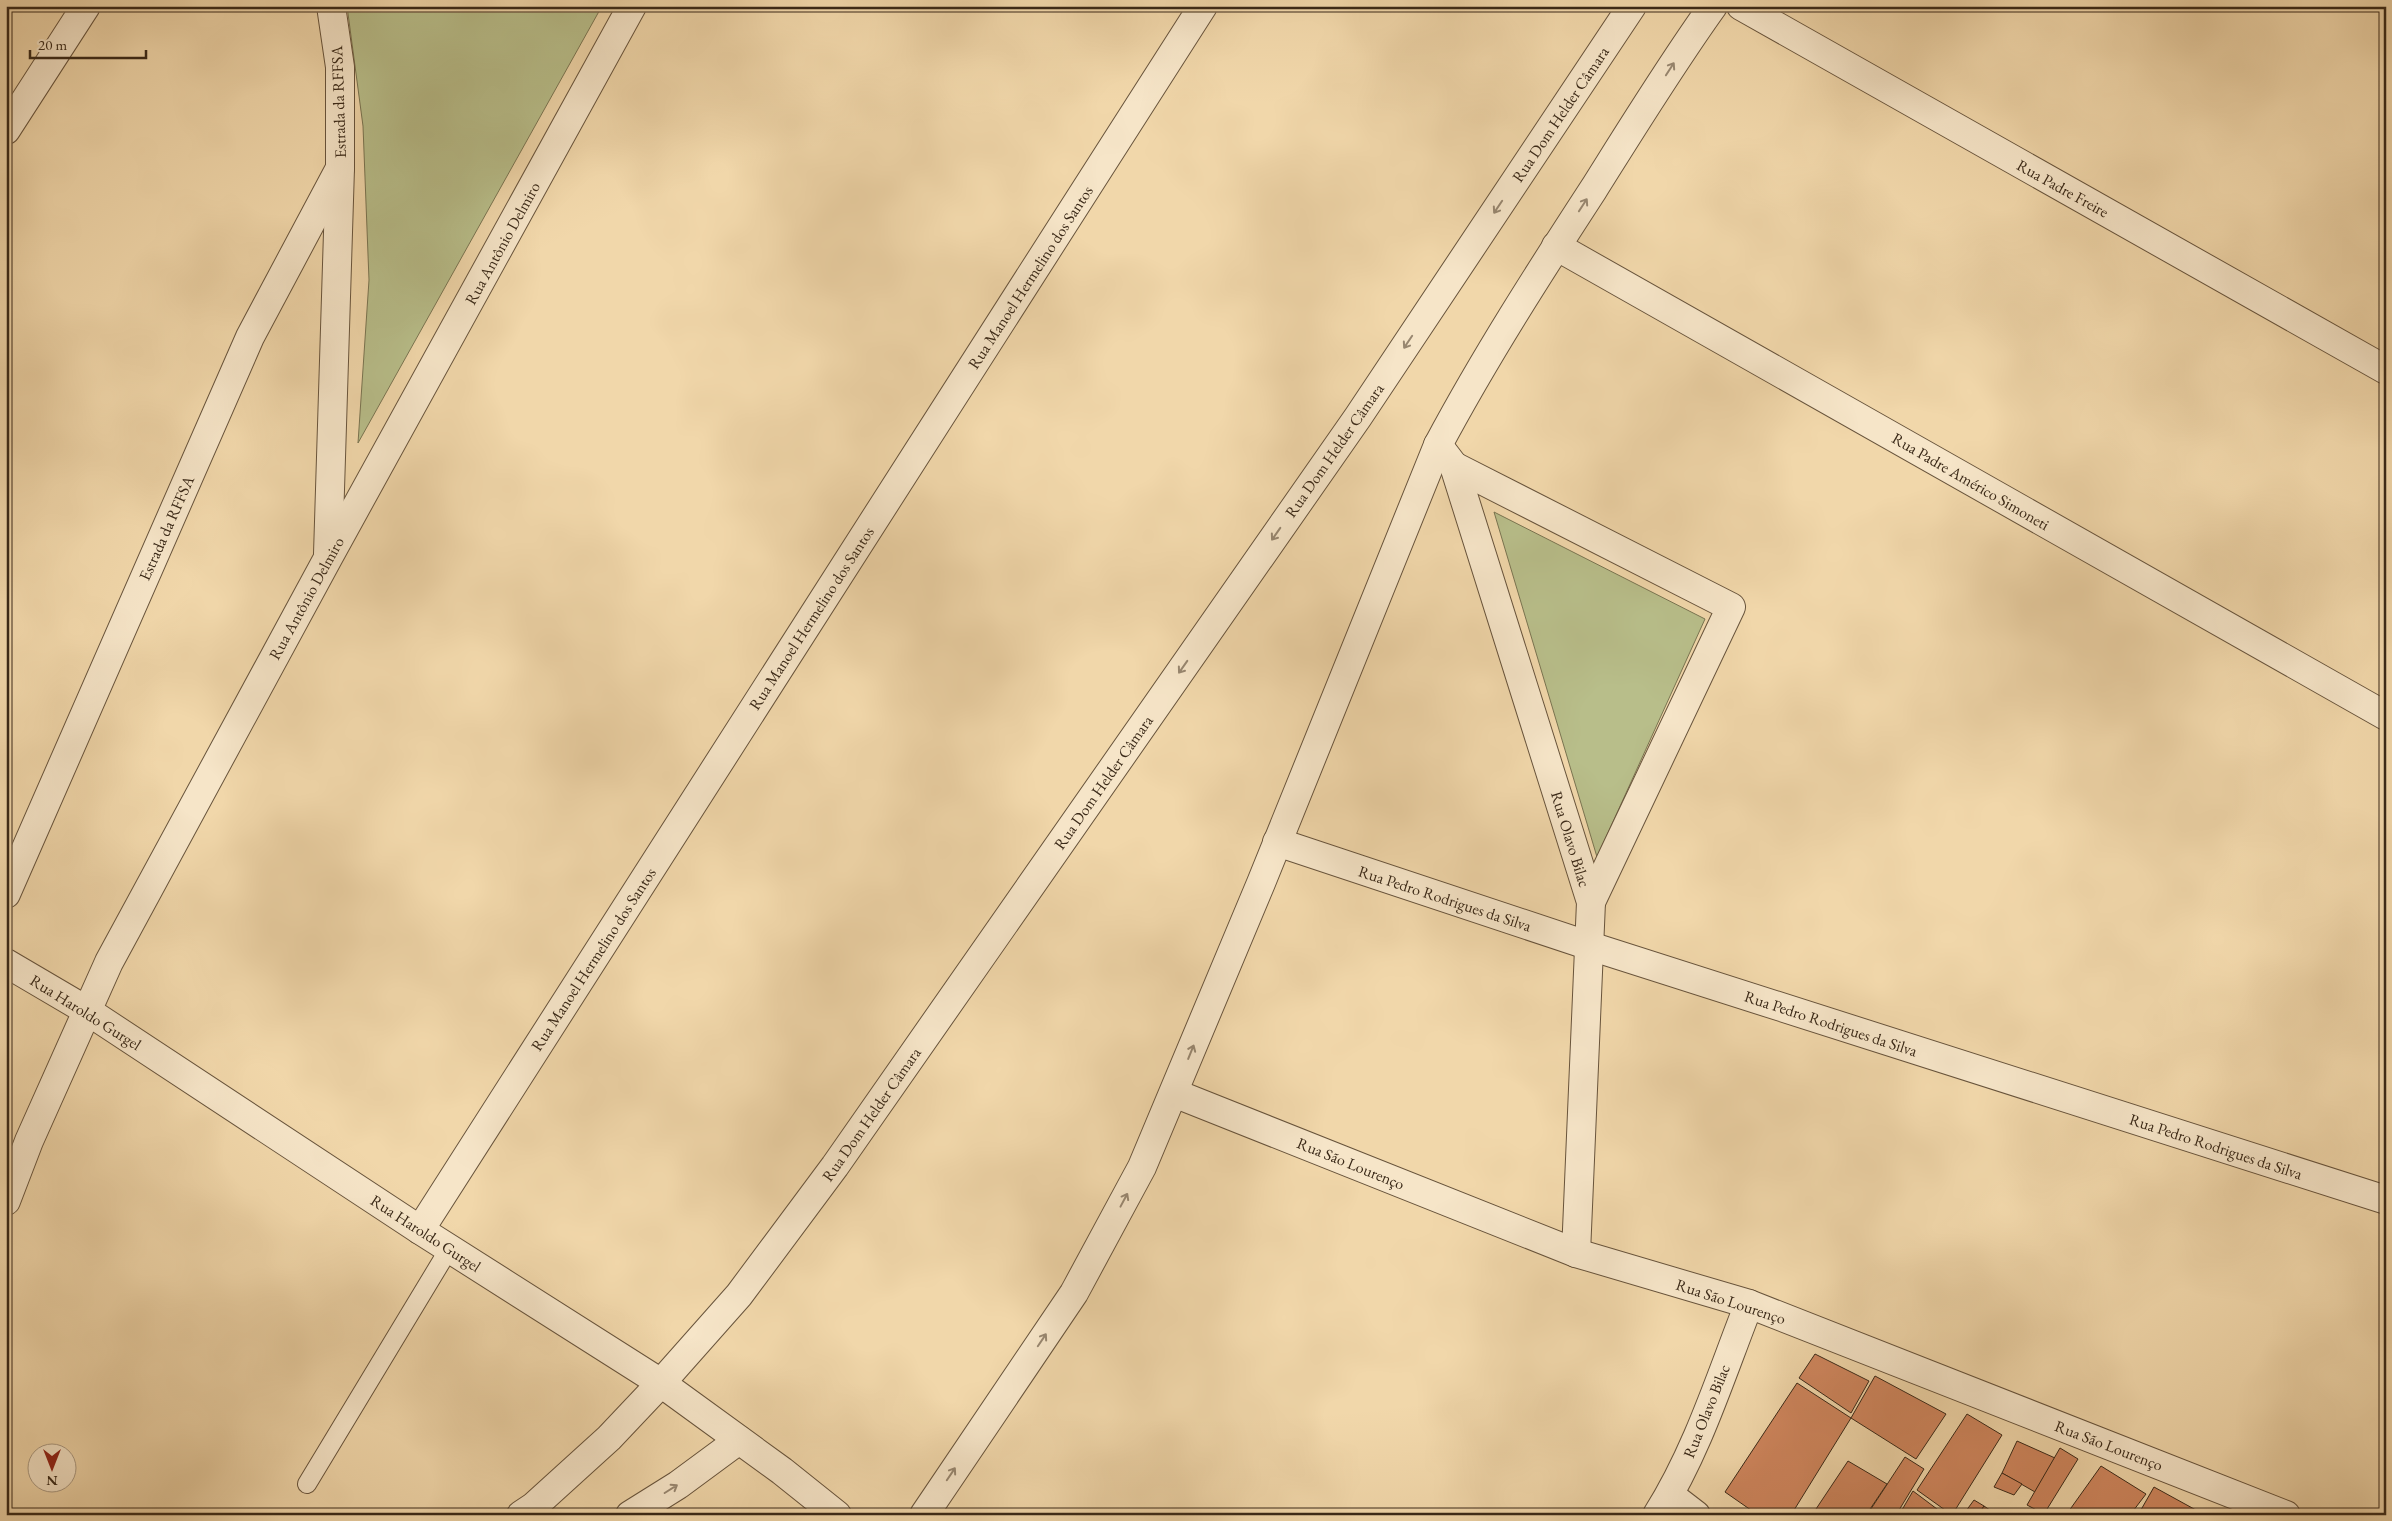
<svg xmlns="http://www.w3.org/2000/svg" width="2392" height="1521" font-family="'EB Garamond',serif">
  <style>
    .green { fill: #b8be8a; stroke: #797451 }
    .building { fill: #cf865e; stroke: #3a2918 }
    .lines { fill: none; stroke-linecap: round; stroke-linejoin: round }
    .service-casing { stroke: #68543c; stroke-width: 20 }
    .minor-casing { stroke: #68543c; stroke-width: 30 }
    .tertiary-casing { stroke: #68543c; stroke-width: 30 }
    .service { stroke: #f6e5c8; stroke-width: 18 }
    .minor { stroke: #f6e5c8; stroke-width: 28 }
    .tertiary { stroke: #f6e5c8; stroke-width: 28 }
    .oneway { stroke: #988770 }
    .labels { text-anchor: middle; stroke-width: 4.5; stroke-linejoin: round; paint-order: stroke }
    .street-label { font-size: 16px; fill: #3a2918; stroke: #f6e5c8 }
  </style>
  <rect width="100%" height="100%" fill="#f1d7aa"/>
  <filter id="stains"><feTurbulence type="fractalNoise" baseFrequency=".004" numOctaves="4"/><feColorMatrix values="0 0 0 0 .2 0 0 0 0 .09 0 0 0 0 .02 0 0 0 .5 -.17"/></filter>
  <radialGradient id="worn" r=".72"><stop offset=".6" stop-color="#630" stop-opacity="0"/><stop offset="1" stop-color="#630" stop-opacity=".3"/></radialGradient>
  <g class="green">
    <path d="M 347,6 L 602,6 L 358,443 L 369,280 L 363,126 Z"/>
    <path d="M 1494,512 L 1705,619 L 1597,857 Z"/>
  </g>
  <g class="building">
    <path d="M 1815,1354 L 1869,1381 L 1851,1413 L 1799,1378 Z"/>
    <path d="M 1875,1376 L 1946,1414 L 1916,1459 L 1851,1418 Z"/>
    <path d="M 1797,1383 L 1851,1418 L 1791,1515 L 1758,1515 L 1725,1492 Z"/>
    <path d="M 1967,1414 L 2002,1435 L 1952,1515 L 1917,1490 Z"/>
    <path d="M 2017,1441 L 2055,1458 L 2035,1492 L 2002,1473 Z"/>
    <path d="M 2060,1448 L 2078,1459 L 2044,1514 L 2027,1505 Z"/>
    <path d="M 1905,1457 L 1924,1469 L 1896,1515 L 1867,1515 Z"/>
    <path d="M 1848,1461 L 1887,1484 L 1866,1515 L 1812,1515 Z"/>
    <path d="M 2101,1466 L 2146,1494 L 2130,1515 L 2066,1515 Z"/>
    <path d="M 2002,1473 L 2022,1484 L 2014,1495 L 1994,1487 Z"/>
    <path d="M 2154,1487 L 2205,1515 L 2138,1515 Z"/>
    <path d="M 1913,1491 L 1945,1515 L 1899,1515 Z"/>
    <path d="M 1974,1500 L 1984,1506 L 1978,1515 L 1963,1515 Z"/>
    <path d="M 1984,1506 L 1997,1515 L 1978,1515 Z"/>
  </g>
  <g class="lines">
    <defs>
      <path id="service" d="M 307,1484 L 449,1249"/>
      <g id="minor">
        <path d="M 1741,6 L 2386,370"/>
        <path d="M 6,130 L 86,6"/>
        <path d="M 1556,246 L 2386,716"/>
        <path d="M 1438,445 L 1454,466 L 1591,902 L 1576,1253"/>
        <path d="M 1454,466 L 1731,607 L 1591,902"/>
        <path d="M 328,554 L 340,168 L 340,67 L 331,6"/>
        <path d="M 1277,842 L 1590,946 L 2386,1200"/>
        <path d="M 6,894 L 250,337 L 340,168"/>
        <path d="M 6,963 L 86,1010 L 420,1230 L 661,1383"/>
        <path d="M 1174,1093 L 1576,1253 L 1749,1304 L 2286,1515"/>
        <path d="M 6,1201 L 29,1141 L 109,962 L 328,558 L 632,6"/>
        <path d="M 420,1230 L 1203,6"/>
        <path d="M 1670,1495 L 1696,1515"/>
        <path d="M 1657,1515 C 1698,1450 1721,1375 1749,1304"/>
      </g>
      <g id="tertiary">
        <path d="M 661,1383 L 782,1471 L 837,1515"/>
        <path d="M 521,1515 L 533,1507 L 609,1438 L 661,1383 L 739,1295 L 835,1166 L 1358,417 L 1632,6"/>
        <path d="M 630,1515 L 678,1485 L 739,1440"/>
        <path d="M 924,1515 L 1074,1293 L 1142,1167 L 1261,883 L 1438,445 C 1485,357 1539,273 1593,190 C 1632,128 1670,66 1713,6"/>
      </g>
    </defs>
    <use href="#service" class="service-casing"/>
    <use href="#minor" class="minor-casing"/>
    <use href="#tertiary" class="tertiary-casing"/>
    <use href="#service" class="service"/>
    <use href="#minor" class="minor"/>
    <use href="#tertiary" class="tertiary"/>
  </g>
  <defs><path id="oneway-shaft" d="M-6 0H5M1.5-3L5.5 0L1.5 3" fill="none" stroke-width="1.6" stroke-linecap="round" stroke-linejoin="round" transform="scale(1.25)"/></defs>
  <g class="oneway">
    <use href="#oneway-shaft" transform="translate(1670 69) rotate(-57)"/>
    <use href="#oneway-shaft" transform="translate(1583 205) rotate(-57)"/>
    <use href="#oneway-shaft" transform="translate(1498 207) rotate(124)"/>
    <use href="#oneway-shaft" transform="translate(1408 342) rotate(124)"/>
    <use href="#oneway-shaft" transform="translate(1276 534) rotate(125)"/>
    <use href="#oneway-shaft" transform="translate(1183 667) rotate(125)"/>
    <use href="#oneway-shaft" transform="translate(1191 1052) rotate(-68)"/>
    <use href="#oneway-shaft" transform="translate(1124 1200) rotate(-62)"/>
    <use href="#oneway-shaft" transform="translate(1042 1340) rotate(-56)"/>
    <use href="#oneway-shaft" transform="translate(951 1474) rotate(-56)"/>
    <use href="#oneway-shaft" transform="translate(671 1489) rotate(-32)"/>
  </g>
  <g class="labels">
    <g class="street-label">
      <text transform="translate(338 102) rotate(-92)" y="6">Estrada da RFFSA</text>
      <text transform="translate(1560 114) rotate(-56)" y="6">Rua Dom Helder Câmara</text>
      <text transform="translate(2063 188) rotate(29)" y="6">Rua Padre Freire</text>
      <text transform="translate(502 243) rotate(-61)" y="6">Rua Antônio Delmiro</text>
      <text transform="translate(1030 277) rotate(-57)" y="6">Rua Manoel Hermelino dos Santos</text>
      <text transform="translate(1334 450) rotate(-55)" y="6">Rua Dom Helder Câmara</text>
      <text transform="translate(1971 481) rotate(30)" y="6">Rua Padre Américo Simoneti</text>
      <text transform="translate(166 528) rotate(-66)" y="6">Estrada da RFFSA</text>
      <text transform="translate(306 598) rotate(-61)" y="6">Rua Antônio Delmiro</text>
      <text transform="translate(811 618) rotate(-57)" y="6">Rua Manoel Hermelino dos Santos</text>
      <text transform="translate(1103 782) rotate(-55)" y="6">Rua Dom Helder Câmara</text>
      <text transform="translate(1571 839) rotate(73)" y="6">Rua Olavo Bilac</text>
      <text transform="translate(1445 898) rotate(18)" y="6">Rua Pedro Rodrigues da Silva</text>
      <text transform="translate(593 959) rotate(-57)" y="6">Rua Manoel Hermelino dos Santos</text>
      <text transform="translate(86 1012) rotate(32)" y="6">Rua Haroldo Gurgel</text>
      <text transform="translate(1831 1023) rotate(18)" y="6">Rua Pedro Rodrigues da Silva</text>
      <text transform="translate(871 1114) rotate(-55)" y="6">Rua Dom Helder Câmara</text>
      <text transform="translate(2216 1146) rotate(18)" y="6">Rua Pedro Rodrigues da Silva</text>
      <text transform="translate(1351 1163) rotate(22)" y="6">Rua São Lourenço</text>
      <text transform="translate(426 1233) rotate(33)" y="6">Rua Haroldo Gurgel</text>
      <text transform="translate(1731 1301) rotate(18)" y="6">Rua São Lourenço</text>
      <text transform="translate(1706 1411) rotate(-68)" y="6">Rua Olavo Bilac</text>
      <text transform="translate(2109 1445) rotate(21)" y="6">Rua São Lourenço</text>
    </g>
  </g>
  <rect width="2392" height="1521" fill="none" stroke="#f1d7aa" stroke-width="25"/>
  <rect x="8" y="8" width="2377" height="1506" fill="none" stroke="#3a2918" stroke-width="2.5"/>
  <rect x="12" y="12" width="2367" height="1496" fill="none" stroke="#3a2918"/>
  <g transform="translate(52 1468) rotate(180)"><circle r="24" fill="#f6e5c8" stroke="#ab9a82"/>
  <path d="M0-4L9 19L0 12L-9 19Z" fill="#8f2418"/>
  <text y="-8" font-size="14" font-weight="bold" text-anchor="middle" fill="#3a2918">N</text>
  </g>
  <path d="M30 50v8h116v-8" fill="none" stroke="#3a2918" stroke-width="2.5"/>
  <text x="38" y="50" font-size="15" fill="#3a2918" stroke="#f6e5c8" stroke-width="4" paint-order="stroke">20 m</text>
  <rect width="100%" height="100%" filter="url(#stains)"/>
  <rect width="100%" height="100%" fill="url(#worn)"/>
</svg>
